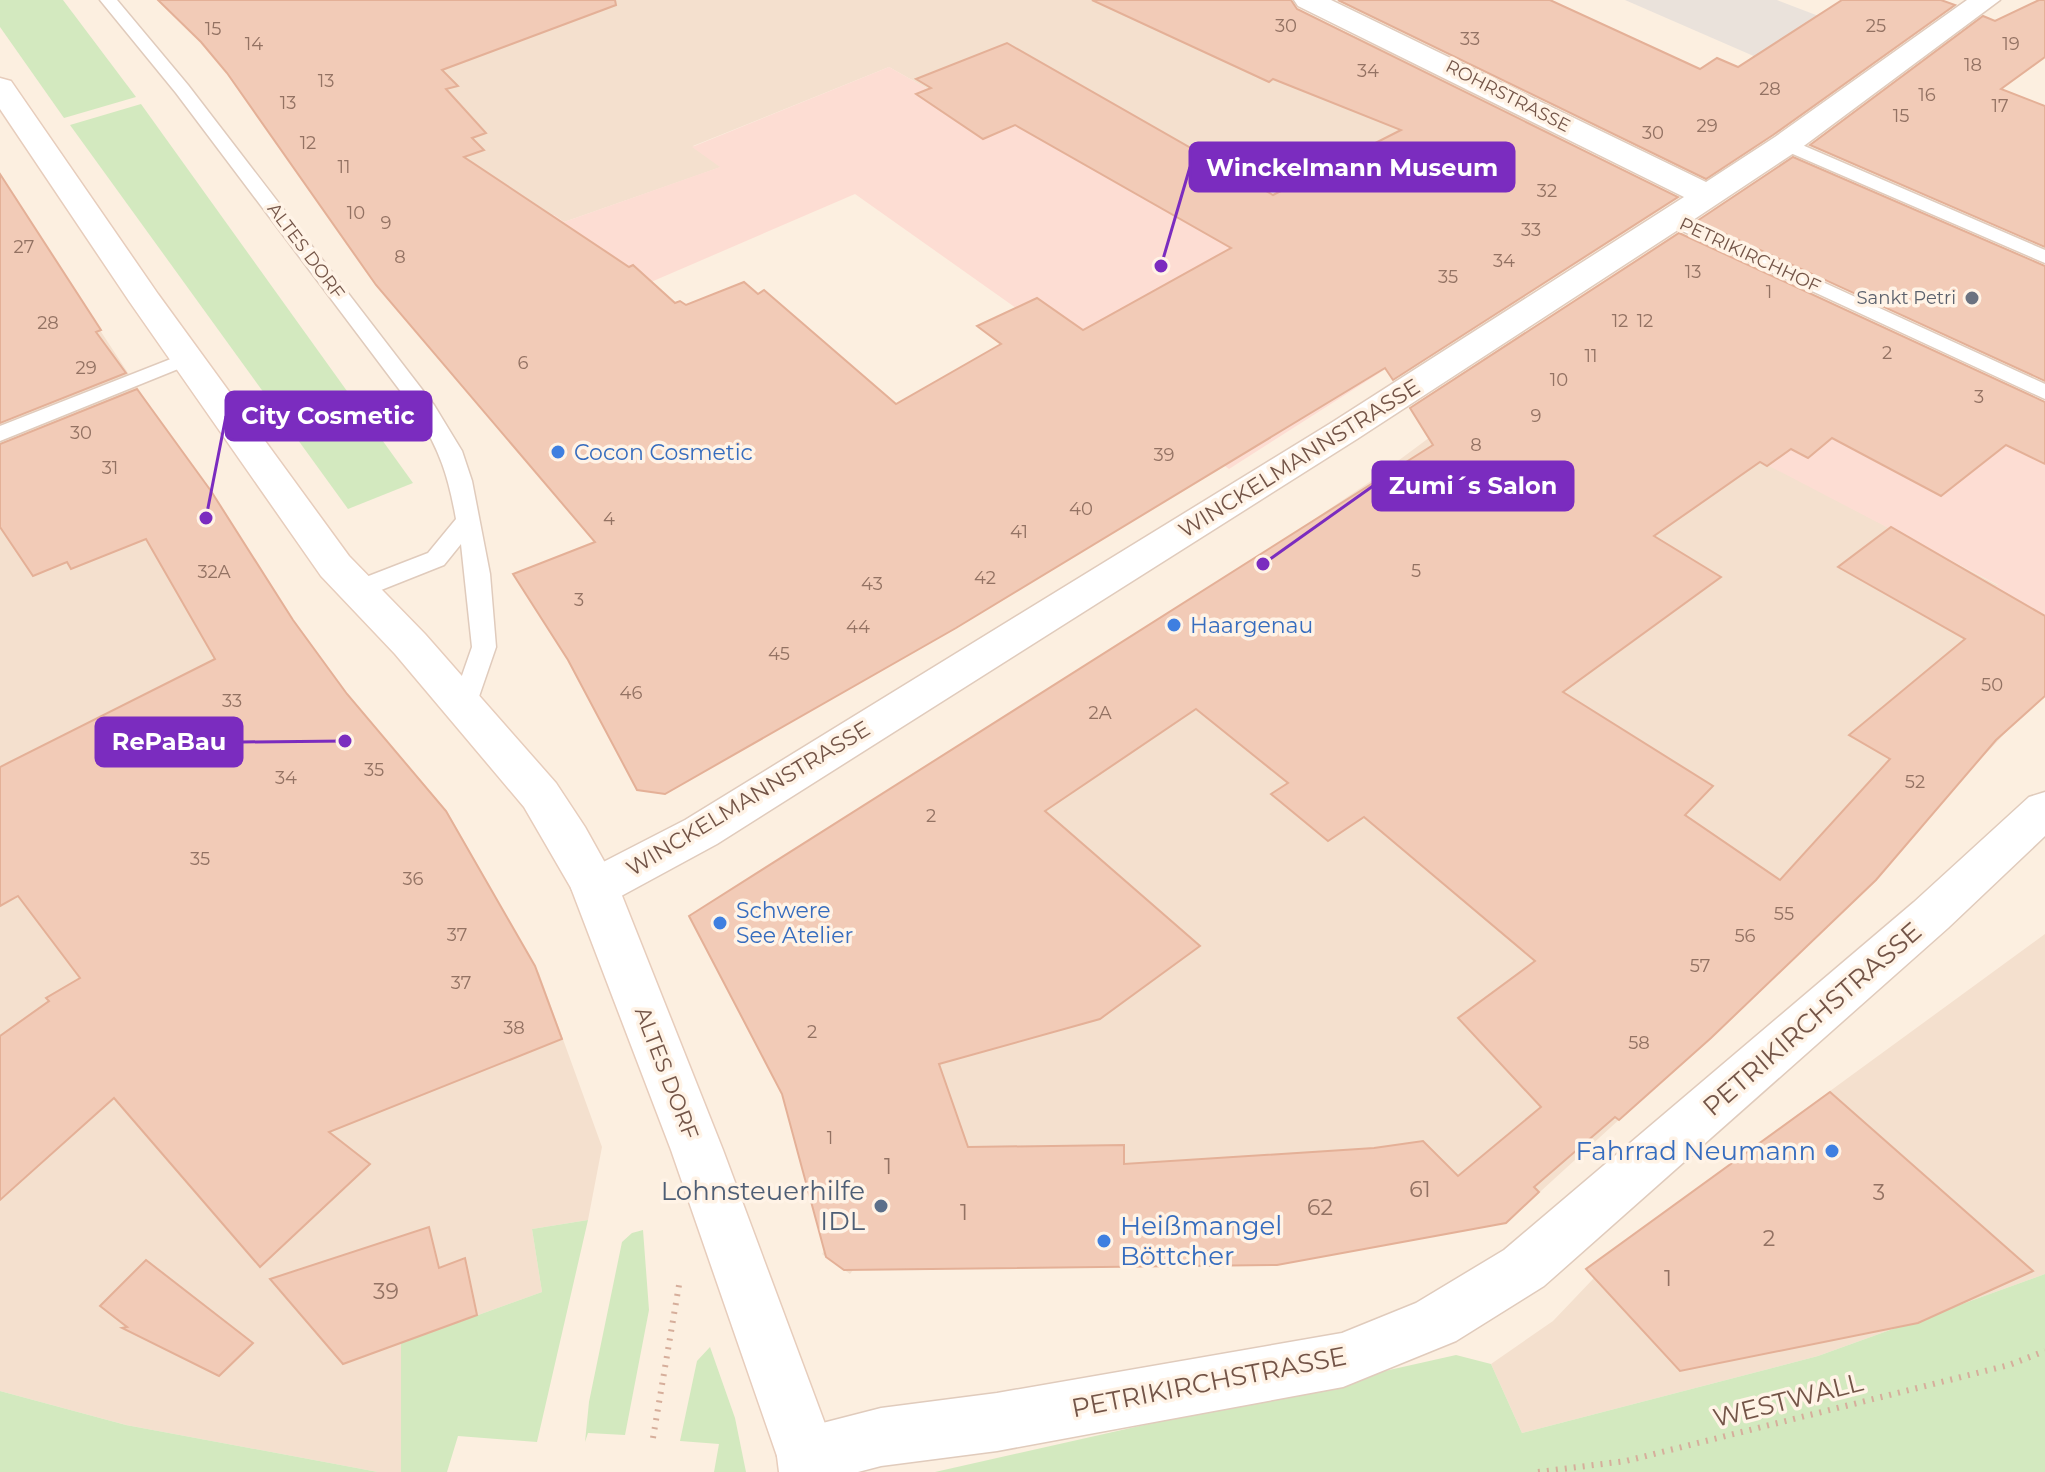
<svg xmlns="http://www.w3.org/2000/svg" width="2045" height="1472" font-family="Montserrat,sans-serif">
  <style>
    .residential { fill: #f4e0ce }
    .commercial { fill: #fdddd3 }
    .industrial { fill: #eae2db }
    .green { fill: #d3e9bf }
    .building { fill: #f2cbb7; stroke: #e4b097; stroke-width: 2; fill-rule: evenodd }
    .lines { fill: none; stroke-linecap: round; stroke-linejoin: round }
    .lane-casing { stroke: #e0cbbc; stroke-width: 3 }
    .street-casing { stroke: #e0cbbc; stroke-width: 3 }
    .secondary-casing { stroke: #e7cdbc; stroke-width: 3 }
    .path { stroke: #d6ae9b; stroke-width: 6; stroke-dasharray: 2 7; stroke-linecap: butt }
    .lane { fill: #fff; fill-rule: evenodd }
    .street { fill: #fff; fill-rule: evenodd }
    .secondary { fill: #fff; fill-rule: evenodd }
    .worship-dot { fill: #6b7280; stroke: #fff3e6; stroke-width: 3 }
    .shop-dot { fill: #3f7fe0; stroke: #fff3e6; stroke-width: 3 }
    .service-dot { fill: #5c6f8a; stroke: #fff3e6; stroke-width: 3 }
    .labels { text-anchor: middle; stroke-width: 7; stroke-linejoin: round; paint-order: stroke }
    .number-label { font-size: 18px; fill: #937263 }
    .far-street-label { font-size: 18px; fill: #735447; stroke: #fff3e6 }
    .far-worship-label { font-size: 18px; fill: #5b616d; stroke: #fff3e6; text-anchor: end }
    .shop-label { font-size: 22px; fill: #366cbe; stroke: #fff3e6; text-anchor: start }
    .street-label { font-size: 22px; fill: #735447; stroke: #fff3e6 }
    .near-number-label { font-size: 22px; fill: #937263 }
    .near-street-label { font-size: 26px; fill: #735447; stroke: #fff3e6 }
    .near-shop-label { font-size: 26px; fill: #366cbe; stroke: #fff3e6; text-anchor: end }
    .near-service-label { font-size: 26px; fill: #4e5e75; stroke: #fff3e6; text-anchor: end }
    .leader { fill: none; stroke: #7b2cbf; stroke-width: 3 }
    .callout-dot { fill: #7b2cbf; stroke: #fff3e6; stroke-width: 3 }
    .callout { fill: #7b2cbf; stroke: #7b2cbf; stroke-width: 3 }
    .callout-label { font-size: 24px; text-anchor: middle; font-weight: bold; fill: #fff }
  </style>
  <rect width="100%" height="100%" fill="#fcefe0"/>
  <g class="residential">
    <path d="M 157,0 L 1275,0 L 1455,82 L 1659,190 L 1461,321 L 928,89 L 889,67 L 693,146 L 721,167 L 564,222 L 554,215 L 447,264 L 379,289 L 227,73 L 201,42 Z"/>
    <path d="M 0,178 L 201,484 L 206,483 L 293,620 L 347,694 L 447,811 L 539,973 L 602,1147 L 588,1220 L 532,1229 L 542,1292 L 401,1343 L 401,1472 L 378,1472 L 126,1425 L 0,1391 Z"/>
    <path d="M 1508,379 L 1768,464 L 1999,586 L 1995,588 L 2010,728 L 1772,980 L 1506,1223 L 1277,1265 L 853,1270 L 850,1274 L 822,1254 L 824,1251 L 787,1104 L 689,916 L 1285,539 L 1371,481 Z"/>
    <path d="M 2045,934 L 2045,1274 L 1818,1356 L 1522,1433 L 1491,1364 L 1553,1321 L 1594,1278 L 1600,1259 Z"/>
  </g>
  <g class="commercial">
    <path d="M 993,63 L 1461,321 L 1229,469 L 1016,308 L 855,194 L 651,282 L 569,290 L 447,264 L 554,215 L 564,222 L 720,167 L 692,147 L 889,67 L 928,89 Z"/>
    <path d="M 2045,410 L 2045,616 L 1994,588 L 1998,585 L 1723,442 Z"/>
  </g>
  <path class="industrial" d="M 1625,0 L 1777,0 L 1884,41 L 1820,85 Z"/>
  <g class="green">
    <path d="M 0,0 L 63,0 L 136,97 L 64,118 L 0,27 Z"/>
    <path d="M 141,104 L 413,483 L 348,509 L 70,125 Z"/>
    <path d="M 588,1220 L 537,1442 L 458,1436 L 447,1472 L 401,1472 L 401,1343 L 542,1292 L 532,1229 Z"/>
    <path d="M 643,1230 L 649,1310 L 625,1435 L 588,1433 L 585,1442 L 589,1402 L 622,1242 L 632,1233 Z"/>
    <path d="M 2045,1274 L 2045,1472 L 935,1472 L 1456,1355 L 1491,1364 L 1522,1433 L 1818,1356 Z"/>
    <path d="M 710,1347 L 735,1418 L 746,1472 L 714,1472 L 719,1444 L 680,1441 L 697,1361 Z"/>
    <path d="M 0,1391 L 126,1425 L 378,1472 L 0,1472 Z"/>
  </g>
  <g class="building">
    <path d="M 158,0 L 615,0 L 616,5 L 442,70 L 458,86 L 446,89 L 486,133 L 472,138 L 484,150 L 464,157 L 629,267 L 633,265 L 675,303 L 680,301 L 686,305 L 744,282 L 758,294 L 764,290 L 896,404 L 1001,344 L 977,326 L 1037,298 L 1083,330 L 1231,248 L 1015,125 L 983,139 L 916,94 L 931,88 L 916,79 L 1007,43 L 1273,195 L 1401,130 L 1273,79 L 1269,82 L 1092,0 L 1291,0 L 1297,9 L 1678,197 L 1393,380 L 1385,368 L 956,628 L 665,794 L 637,790 L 568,660 L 513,574 L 595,542 L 376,285 L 227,73 L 201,42 Z"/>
    <path d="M 1338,0 L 1550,0 L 1700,69 L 1717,58 L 1738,67 L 1842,0 L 1941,0 L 1955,5 L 1773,135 L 1706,179 Z"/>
    <path d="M 2039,0 L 2045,0 L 2045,57 L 2001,89 L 2045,106 L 2045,247 L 1810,145 L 1983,16 L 1995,21 Z"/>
    <path d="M 1793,157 L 2045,266 L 2045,381 L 1697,221 Z"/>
    <path d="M 0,174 L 101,330 L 96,332 L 126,373 L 0,423 Z"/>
    <path d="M 1679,233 L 2045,402 L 2045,464 L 2006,445 L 1941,496 L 1832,438 L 1808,458 L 1791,449 L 1767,466 L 1760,462 L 1654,536 L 1721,577 L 1563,692 L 1713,786 L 1685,815 L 1780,880 L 1890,759 L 1849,735 L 1965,639 L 1838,567 L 1891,527 L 2045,616 L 2045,696 L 1996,740 L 1876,880 L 1711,1038 L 1619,1120 L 1615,1117 L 1534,1187 L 1539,1192 L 1506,1223 L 1277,1265 L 844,1270 L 826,1257 L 782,1094 L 689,916 L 1433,445 L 1410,408 ZM 1196,709 L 1288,783 L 1271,794 L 1328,841 L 1364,817 L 1535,961 L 1458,1018 L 1541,1107 L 1458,1176 L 1423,1141 L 1374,1148 L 1124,1164 L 1124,1145 L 968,1147 L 939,1064 L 1100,1019 L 1200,946 L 1045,811 Z"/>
    <path d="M 137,389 L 211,491 L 293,620 L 347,694 L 446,811 L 535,966 L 562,1039 L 329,1132 L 370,1164 L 260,1267 L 114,1098 L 0,1200 L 0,1036 L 49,1001 L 46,998 L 80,978 L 18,896 L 0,906 L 0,767 L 215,659 L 146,539 L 71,569 L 67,562 L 33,576 L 0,527 L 0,444 Z"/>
    <path d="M 1830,1092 L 2033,1271 L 1918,1323 L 1680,1371 L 1586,1269 Z"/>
    <path d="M 429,1227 L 439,1268 L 465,1258 L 477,1315 L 343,1364 L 270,1279 Z"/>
    <path d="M 146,1260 L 253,1343 L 219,1376 L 122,1328 L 127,1327 L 100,1306 Z"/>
  </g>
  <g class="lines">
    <defs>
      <g id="lane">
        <path d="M 100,0 L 117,0 L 188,85 L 434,405 L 462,451 L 472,481 L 490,574 L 496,647 L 473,714 L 464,716 L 455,714 L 451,707 L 472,647 L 461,544 L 444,565 L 366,596 L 357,598 L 348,596 L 345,590 L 348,584 L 428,553 L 456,519 C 448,474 440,452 417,413 L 176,93 Z"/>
        <path d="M 1786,138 L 2045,250 L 2045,263 L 1779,148 L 1777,144 L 1779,140 Z"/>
        <path d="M 1672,213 L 2045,384 L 2045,399 L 1665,223 L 1662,219 L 1665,215 Z"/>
        <path d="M 186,353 L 197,359 L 193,363 L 0,441 L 0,426 Z"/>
      </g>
      <g id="street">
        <path d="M 1294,0 L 1331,0 L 1706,182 L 1775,137 L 1967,0 L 2000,0 L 1797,151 L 1684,226 L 1357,439 L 717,844 L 612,901 L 595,907 L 578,901 L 571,888 L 578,875 L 685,820 L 1331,423 L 1684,197 L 1298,6 Z"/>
        <path d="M 2045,792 L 2045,836 L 1948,928 L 1544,1286 L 1456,1341 L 1343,1387 L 997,1451 L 881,1466 L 858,1472 L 784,1472 L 777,1456 L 786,1435 L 807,1427 L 881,1408 L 997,1393 L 1342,1333 L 1416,1303 L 1504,1250 L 1914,902 L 2029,797 Z"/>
      </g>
      <path id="secondary" d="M 0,78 L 11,81 L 158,294 L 349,556 L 425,634 L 556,783 L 585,827 L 619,888 L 723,1150 L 837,1456 L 839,1472 L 779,1472 L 777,1456 L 671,1150 L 571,888 L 524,807 L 395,654 L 321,576 L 129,301 L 0,109 Z"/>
    </defs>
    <use href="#lane" class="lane-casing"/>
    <use href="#street" class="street-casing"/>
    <use href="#secondary" class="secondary-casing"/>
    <g class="path">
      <path d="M 653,1438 L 679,1285"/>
      <path d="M 1538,1472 L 1626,1461 L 2009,1365 L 2045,1351"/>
    </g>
    <use href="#lane" class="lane"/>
    <use href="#street" class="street"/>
    <use href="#secondary" class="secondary"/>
  </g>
  <circle class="worship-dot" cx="1972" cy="298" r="8"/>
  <g class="shop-dot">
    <circle cx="558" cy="452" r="8"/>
    <circle cx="1174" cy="625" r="8"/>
    <circle cx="720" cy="923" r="8"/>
    <circle cx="1832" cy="1151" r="8"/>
    <circle cx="1104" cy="1241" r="8"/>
  </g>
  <circle class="service-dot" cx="881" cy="1206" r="8"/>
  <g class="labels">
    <g class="number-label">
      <text x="1286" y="32">30</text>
      <text x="1876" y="32">25</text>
      <text x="213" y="35">15</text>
      <text x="1470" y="45">33</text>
      <text x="254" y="50">14</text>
      <text x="2011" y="50">19</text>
      <text x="1973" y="71">18</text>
      <text x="1368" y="77">34</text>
      <text x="326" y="87">13</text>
      <text x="1770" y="95">28</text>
      <text x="1927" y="101">16</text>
      <text x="288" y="109">13</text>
      <text x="2000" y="112">17</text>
      <text x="1901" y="122">15</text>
      <text x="1707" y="132">29</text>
      <text x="1653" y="139">30</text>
      <text x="308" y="149">12</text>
      <text x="344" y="173">11</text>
      <text x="1547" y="197">32</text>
      <text x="356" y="219">10</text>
      <text x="386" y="229">9</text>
      <text x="1531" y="236">33</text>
      <text x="24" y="253">27</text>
      <text x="400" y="263">8</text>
      <text x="1504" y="267">34</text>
      <text x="1693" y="278">13</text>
      <text x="1448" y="283">35</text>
      <text x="1769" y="298">1</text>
      <text x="1620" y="327">12</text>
      <text x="1645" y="327">12</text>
      <text x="48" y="329">28</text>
      <text x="1887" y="359">2</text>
      <text x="1591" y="362">11</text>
      <text x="523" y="369">6</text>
      <text x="86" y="374">29</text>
      <text x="1559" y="386">10</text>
      <text x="1979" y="403">3</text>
      <text x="1536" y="422">9</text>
      <text x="81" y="439">30</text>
      <text x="1476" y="451">8</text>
      <text x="1164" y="461">39</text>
      <text x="110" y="474">31</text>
      <text x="1081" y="515">40</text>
      <text x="609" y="525">4</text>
      <text x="1019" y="538">41</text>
      <text x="1416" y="577">5</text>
      <text x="214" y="578">32A</text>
      <text x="985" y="584">42</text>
      <text x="872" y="590">43</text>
      <text x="579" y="606">3</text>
      <text x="858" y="633">44</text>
      <text x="779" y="660">45</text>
      <text x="1992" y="691">50</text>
      <text x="631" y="699">46</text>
      <text x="232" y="707">33</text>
      <text x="1100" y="719">2A</text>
      <text x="374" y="776">35</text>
      <text x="286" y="784">34</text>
      <text x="1915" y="788">52</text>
      <text x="931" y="822">2</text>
      <text x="200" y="865">35</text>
      <text x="413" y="885">36</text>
      <text x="1784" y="920">55</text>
      <text x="457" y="941">37</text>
      <text x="1745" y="942">56</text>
      <text x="1700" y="972">57</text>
      <text x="461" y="989">37</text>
      <text x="514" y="1034">38</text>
      <text x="812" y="1038">2</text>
      <text x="1639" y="1049">58</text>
      <text x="830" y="1144">1</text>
    </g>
    <g class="far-street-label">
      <text transform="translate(1508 96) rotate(27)" y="6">ROHRSTRASSE</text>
      <text transform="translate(306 251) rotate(53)" y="6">ALTES DORF</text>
      <text transform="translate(1750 255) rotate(25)" y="6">PETRIKIRCHHOF</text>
    </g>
    <g class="far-worship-label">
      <text x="1956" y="304">Sankt Petri</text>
    </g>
    <g class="shop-label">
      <text x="574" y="460">Cocon Cosmetic</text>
      <text x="1190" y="633">Haargenau</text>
      <text x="736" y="918">Schwere<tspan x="736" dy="25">See Atelier</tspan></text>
    </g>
    <g class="street-label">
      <text transform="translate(1299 458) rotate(-32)" y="8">WINCKELMANNSTRASSE</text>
      <text transform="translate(748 798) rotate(-31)" y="8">WINCKELMANNSTRASSE</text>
      <text transform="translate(667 1073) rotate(69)" y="8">ALTES DORF</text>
    </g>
    <g class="near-number-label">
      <text x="888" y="1174">1</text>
      <text x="1420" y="1197">61</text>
      <text x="1879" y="1200">3</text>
      <text x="1320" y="1215">62</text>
      <text x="964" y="1220">1</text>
      <text x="1769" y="1246">2</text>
      <text x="1668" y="1286">1</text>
      <text x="386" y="1299">39</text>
    </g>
    <g class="near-street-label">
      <text transform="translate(1812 1019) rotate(-41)" y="9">PETRIKIRCHSTRASSE</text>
      <text transform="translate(1209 1382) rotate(-11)" y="9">PETRIKIRCHSTRASSE</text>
      <text transform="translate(1788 1400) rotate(-14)" y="9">WESTWALL</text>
    </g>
    <g class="near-shop-label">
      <text x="1816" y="1160">Fahrrad Neumann</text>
      <text x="1120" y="1235" text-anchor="start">Heißmangel<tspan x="1120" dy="30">Böttcher</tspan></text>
    </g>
    <g class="near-service-label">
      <text x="865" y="1200">Lohnsteuerhilfe<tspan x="865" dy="30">IDL</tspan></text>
    </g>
  </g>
  <path class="leader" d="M1161 266L1190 167M206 518L226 416M1263 564L1373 486M345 741L242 742"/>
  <g class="callout-dot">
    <circle cx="1161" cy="266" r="8"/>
    <circle cx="206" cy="518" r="8"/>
    <circle cx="1263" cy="564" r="8"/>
    <circle cx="345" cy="741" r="8"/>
  </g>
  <g class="callout">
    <rect x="1190" y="143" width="324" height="48" rx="8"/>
    <rect x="226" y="392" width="205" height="48" rx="8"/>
    <rect x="1373" y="462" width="200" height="48" rx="8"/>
    <rect x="96" y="718" width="146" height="48" rx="8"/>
  </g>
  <g class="callout-label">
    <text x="1352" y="176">Winckelmann Museum</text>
    <text x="328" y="424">City Cosmetic</text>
    <text x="1473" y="494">Zumi´s Salon</text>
    <text x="169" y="750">RePaBau</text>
  </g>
</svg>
